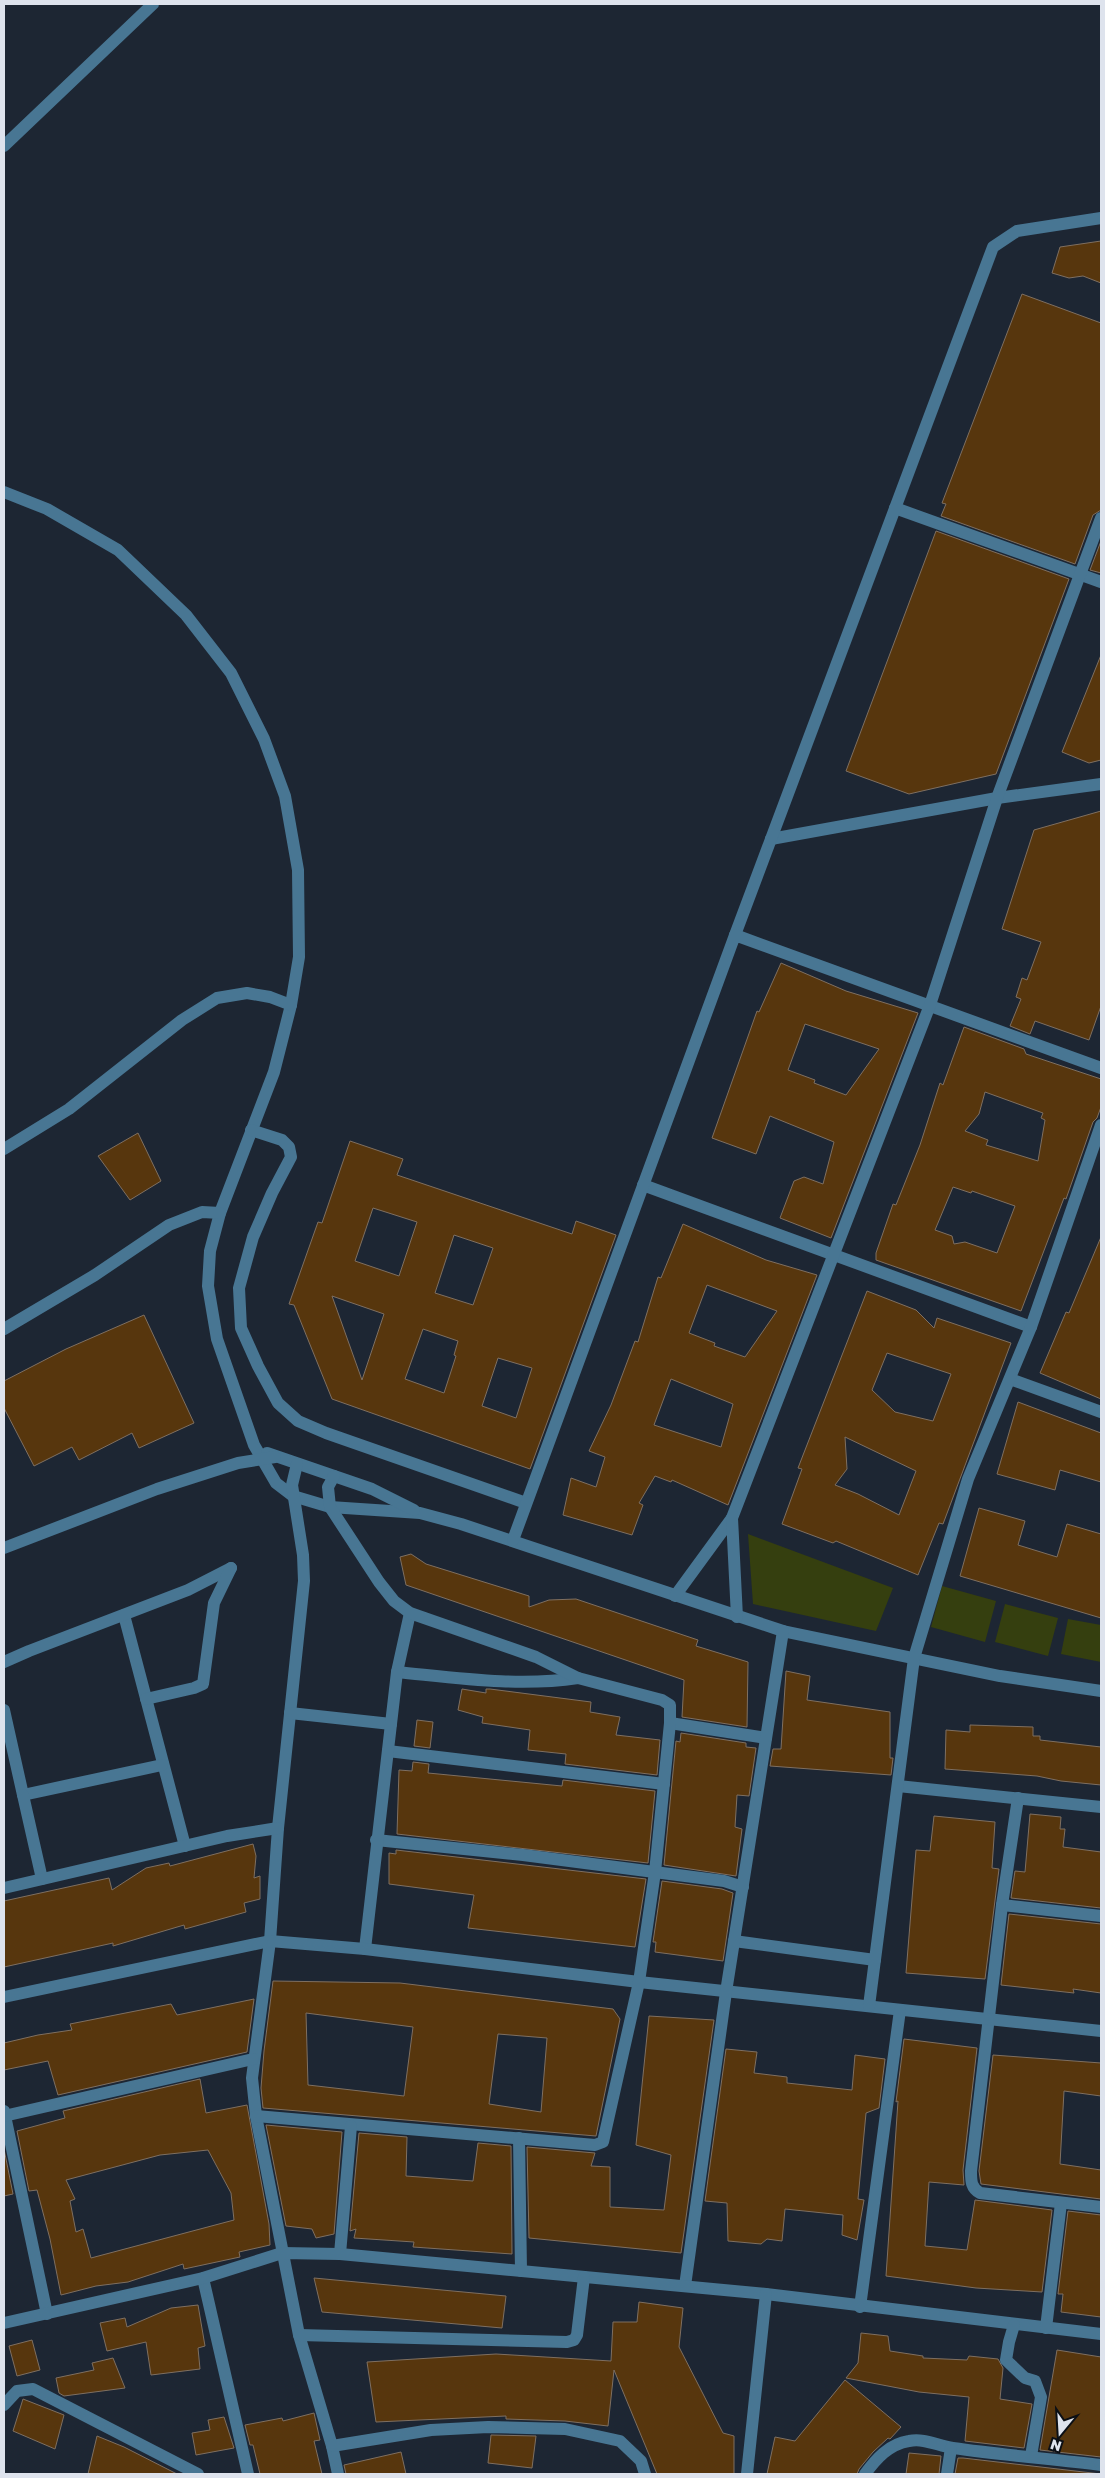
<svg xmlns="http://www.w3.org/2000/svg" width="1105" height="2478" font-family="'Golos Text',sans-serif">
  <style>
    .green { fill: #353f0f }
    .building { fill: #57360d; stroke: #7e6f61; fill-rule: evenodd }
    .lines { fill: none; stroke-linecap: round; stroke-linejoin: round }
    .minor { stroke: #487693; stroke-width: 12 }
  </style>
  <rect width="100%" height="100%" fill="#1d2633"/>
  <g class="green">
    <path d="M 748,1534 L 893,1588 L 876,1631 L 753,1604 Z"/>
    <path d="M 942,1586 L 996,1601 L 985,1642 L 931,1627 Z"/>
    <path d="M 1005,1604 L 1058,1618 L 1048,1656 L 995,1642 Z"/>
    <path d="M 1068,1619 L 1101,1625 L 1101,1662 L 1061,1654 Z"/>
  </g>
  <g class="building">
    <path d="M 1101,241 L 1101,283 L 1083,276 L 1069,278 L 1052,273 L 1060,247 Z"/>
    <path d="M 1022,294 L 1101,323 L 1101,510 L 1093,515 L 1075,564 L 941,516 L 946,504 L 942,503 Z"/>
    <path d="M 936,531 L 1069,579 L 996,774 L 909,794 L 846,771 Z"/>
    <path d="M 1101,541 L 1101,573 L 1090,570 Z"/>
    <path d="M 1101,655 L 1101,760 L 1089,763 L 1062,752 Z"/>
    <path d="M 1101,811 L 1101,1006 L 1089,1040 L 1035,1021 L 1030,1034 L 1010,1026 L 1021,999 L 1016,997 L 1022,978 L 1027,980 L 1041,942 L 1002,929 L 1034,830 Z"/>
    <path d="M 781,963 L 846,991 L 918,1013 L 831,1238 L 780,1218 L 794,1181 L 804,1177 L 823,1184 L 834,1142 L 770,1116 L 756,1154 L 712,1138 L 757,1011 L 759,1012 ZM 805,1024 L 879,1049 L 846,1095 L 814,1083 L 815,1080 L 788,1070 Z"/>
    <path d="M 964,1027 L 1024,1049 L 1026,1054 L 1101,1079 L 1101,1107 L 1097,1118 L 1093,1122 L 1066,1199 L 1064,1198 L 1021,1311 L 876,1260 L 876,1253 L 893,1204 L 896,1205 L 920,1145 L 940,1083 L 943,1085 ZM 985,1092 L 1043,1113 L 1041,1118 L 1045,1120 L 1038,1161 L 986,1145 L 988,1140 L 965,1131 L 979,1114 ZM 953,1187 L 971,1193 L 972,1191 L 1015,1206 L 997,1253 L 965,1242 L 954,1244 L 952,1236 L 935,1230 Z"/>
    <path d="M 138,1133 L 161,1181 L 130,1200 L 98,1156 Z"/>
    <path d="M 350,1141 L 403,1159 L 397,1175 L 572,1234 L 576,1221 L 616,1235 L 530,1469 L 332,1399 L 294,1305 L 289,1304 L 318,1222 L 322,1223 ZM 373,1208 L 417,1222 L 399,1276 L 355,1261 ZM 454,1235 L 493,1248 L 473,1305 L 435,1293 ZM 332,1296 L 384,1314 L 362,1380 ZM 423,1329 L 458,1341 L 454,1355 L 456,1356 L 444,1393 L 405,1379 ZM 498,1358 L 532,1368 L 516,1418 L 482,1406 Z"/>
    <path d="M 683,1224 L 766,1260 L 817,1275 L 728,1505 L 672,1480 L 671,1482 L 655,1476 L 639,1503 L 643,1505 L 632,1535 L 563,1515 L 571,1478 L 596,1487 L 605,1457 L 589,1451 L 611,1405 L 635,1341 L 638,1342 L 658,1277 L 661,1278 ZM 707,1285 L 777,1311 L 745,1357 L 714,1346 L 715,1343 L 689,1333 ZM 671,1379 L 733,1404 L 721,1447 L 654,1425 Z"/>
    <path d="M 1101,1237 L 1101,1399 L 1040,1373 L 1066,1312 L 1069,1313 Z"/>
    <path d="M 867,1291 L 916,1310 L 934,1328 L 937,1318 L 1011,1343 L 943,1524 L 939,1523 L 918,1575 L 836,1541 L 833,1543 L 782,1524 L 802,1469 L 798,1468 ZM 887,1353 L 951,1374 L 933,1421 L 895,1412 L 872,1390 ZM 845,1437 L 916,1471 L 899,1515 L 858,1494 L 835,1485 L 847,1469 Z"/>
    <path d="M 144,1315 L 194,1423 L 139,1448 L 132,1433 L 79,1460 L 72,1447 L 34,1466 L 4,1408 L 4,1381 L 66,1349 Z"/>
    <path d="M 1018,1402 L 1101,1433 L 1101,1482 L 1060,1470 L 1055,1490 L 997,1474 Z"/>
    <path d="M 979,1508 L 1025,1521 L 1018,1545 L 1057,1557 L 1067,1524 L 1101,1534 L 1101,1618 L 960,1576 Z"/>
    <path d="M 411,1554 L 426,1564 L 529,1596 L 529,1607 L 549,1600 L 576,1599 L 698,1640 L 696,1646 L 748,1662 L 747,1727 L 682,1717 L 684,1680 L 406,1585 L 400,1557 Z"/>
    <path d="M 786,1671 L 810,1676 L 807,1700 L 890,1712 L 890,1758 L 893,1758 L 891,1775 L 770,1766 L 773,1749 L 781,1749 Z"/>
    <path d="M 462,1689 L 486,1693 L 486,1689 L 490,1689 L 591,1702 L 590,1712 L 620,1717 L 616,1735 L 660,1740 L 657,1775 L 565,1764 L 566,1754 L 528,1750 L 530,1730 L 482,1723 L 483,1717 L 458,1710 Z"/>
    <path d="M 417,1720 L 433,1722 L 430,1748 L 414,1746 Z"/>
    <path d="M 970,1725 L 1033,1727 L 1033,1736 L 1040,1736 L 1040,1740 L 1101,1747 L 1101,1785 L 1061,1781 L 1037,1776 L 945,1769 L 946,1730 L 970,1732 Z"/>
    <path d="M 681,1733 L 746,1743 L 746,1747 L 756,1748 L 749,1796 L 737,1795 L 735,1827 L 742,1829 L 736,1876 L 664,1865 L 676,1741 L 680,1742 Z"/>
    <path d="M 413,1762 L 429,1764 L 428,1773 L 562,1786 L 563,1780 L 655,1791 L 648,1863 L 397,1834 L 399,1770 L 412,1771 Z"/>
    <path d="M 1030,1814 L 1061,1817 L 1060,1829 L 1065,1829 L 1063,1847 L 1101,1852 L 1101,1908 L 1011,1898 L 1015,1871 L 1025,1872 Z"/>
    <path d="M 934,1816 L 995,1822 L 992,1868 L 999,1869 L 985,1979 L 906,1973 L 916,1850 L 930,1851 Z"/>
    <path d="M 253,1844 L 256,1856 L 254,1878 L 260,1876 L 260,1899 L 244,1903 L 246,1912 L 185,1929 L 184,1925 L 113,1946 L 113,1943 L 4,1967 L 4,1901 L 109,1878 L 112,1890 L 146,1868 L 169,1863 L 170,1866 Z"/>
    <path d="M 396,1850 L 646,1879 L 635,1947 L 468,1928 L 474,1895 L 389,1884 L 389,1853 L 396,1854 Z"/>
    <path d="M 662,1881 L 722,1889 L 733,1893 L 723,1961 L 655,1952 L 656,1942 L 653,1942 Z"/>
    <path d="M 1009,1914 L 1101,1924 L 1101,1993 L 1073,1989 L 1074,1993 L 1001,1985 Z"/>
    <path d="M 273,1981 L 400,1983 L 613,2009 L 620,2019 L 596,2136 L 263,2108 L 261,2088 L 264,2051 ZM 306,2013 L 413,2027 L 404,2096 L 308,2085 ZM 498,2034 L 547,2038 L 541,2112 L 489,2104 Z"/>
    <path d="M 254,1999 L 247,2052 L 58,2095 L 48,2061 L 4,2070 L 4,2043 L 38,2035 L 72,2030 L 70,2024 L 171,2004 L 177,2015 Z"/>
    <path d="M 649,2016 L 714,2020 L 681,2253 L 529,2238 L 527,2147 L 595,2153 L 591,2166 L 610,2167 L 610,2207 L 664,2210 L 671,2155 L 636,2145 Z"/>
    <path d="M 904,2039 L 977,2048 L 963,2170 L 964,2185 L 929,2182 L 925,2246 L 967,2250 L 975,2200 L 1052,2210 L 1042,2292 L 976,2288 L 886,2276 L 898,2101 L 896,2102 Z"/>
    <path d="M 726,2049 L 757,2052 L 754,2073 L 787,2077 L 787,2083 L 852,2090 L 855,2055 L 885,2059 L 879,2108 L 866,2113 L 858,2199 L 864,2200 L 857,2240 L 842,2235 L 843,2215 L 785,2209 L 782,2241 L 767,2239 L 761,2244 L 728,2241 L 727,2203 L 705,2201 Z"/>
    <path d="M 993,2055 L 1101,2063 L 1101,2096 L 1064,2091 L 1060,2164 L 1101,2170 L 1101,2199 L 981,2184 L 979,2171 Z"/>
    <path d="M 200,2079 L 206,2113 L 247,2105 L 269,2224 L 270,2245 L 239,2252 L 240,2257 L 184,2269 L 183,2264 L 128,2282 L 96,2286 L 61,2295 L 50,2239 L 37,2190 L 29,2191 L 17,2131 L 65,2118 L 63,2111 ZM 208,2150 L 231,2193 L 234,2220 L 91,2258 L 83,2229 L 76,2232 L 70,2201 L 75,2199 L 66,2180 L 160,2155 Z"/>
    <path d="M 266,2125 L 342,2132 L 334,2234 L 316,2238 L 312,2229 L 286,2226 Z"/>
    <path d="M 359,2133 L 407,2137 L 406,2176 L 473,2181 L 478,2143 L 511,2146 L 512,2254 L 413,2247 L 414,2242 L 354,2238 L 356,2229 L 350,2231 Z"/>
    <path d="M 4,2149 L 13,2194 L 4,2196 Z"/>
    <path d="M 1068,2211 L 1101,2215 L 1101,2317 L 1061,2312 L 1063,2294 L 1058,2294 Z"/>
    <path d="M 314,2278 L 506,2296 L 502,2328 L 322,2312 Z"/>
    <path d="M 639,2302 L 683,2308 L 679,2347 L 723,2433 L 734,2436 L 734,2474 L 657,2474 L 614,2370 L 608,2426 L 565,2421 L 506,2419 L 506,2416 L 376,2422 L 367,2362 L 496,2354 L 611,2361 L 613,2322 L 637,2322 Z"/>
    <path d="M 198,2305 L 205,2346 L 198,2348 L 200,2369 L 151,2375 L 146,2342 L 107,2351 L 100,2323 L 125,2318 L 127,2327 L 171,2308 Z"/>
    <path d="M 861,2333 L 888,2336 L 890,2351 L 923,2356 L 923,2358 L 967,2360 L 969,2356 L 998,2359 L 1003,2368 L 1000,2399 L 1032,2404 L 1024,2448 L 965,2441 L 969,2397 L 919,2392 L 846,2378 L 858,2363 Z"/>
    <path d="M 32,2340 L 40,2370 L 17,2376 L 9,2346 Z"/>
    <path d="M 1057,2350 L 1101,2357 L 1101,2457 L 1040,2450 Z"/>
    <path d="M 113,2358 L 125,2388 L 64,2396 L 59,2393 L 56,2378 L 94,2370 L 92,2363 Z"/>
    <path d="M 845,2380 L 901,2427 L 890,2439 L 888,2438 L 873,2452 L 859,2469 L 857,2474 L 767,2474 L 775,2437 L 795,2441 Z"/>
    <path d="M 23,2399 L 64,2415 L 55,2449 L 13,2431 Z"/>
    <path d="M 314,2413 L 320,2440 L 314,2441 L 322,2474 L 260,2474 L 253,2445 L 250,2445 L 245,2425 L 282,2418 L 283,2421 Z"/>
    <path d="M 224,2417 L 234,2448 L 196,2455 L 192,2433 L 210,2430 L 208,2420 Z"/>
    <path d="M 491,2435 L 536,2436 L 532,2468 L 488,2463 Z"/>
    <path d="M 97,2436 L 124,2447 L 177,2474 L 88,2474 Z"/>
    <path d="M 401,2452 L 406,2474 L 346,2474 L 344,2465 Z"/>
    <path d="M 909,2453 L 941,2456 L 939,2474 L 906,2474 Z"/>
    <path d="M 958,2458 L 963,2458 L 1101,2474 L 955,2474 Z"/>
  </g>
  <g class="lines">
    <g class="minor">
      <path d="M 4,146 L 153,4"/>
      <path d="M 4,492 L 47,509 L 118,550 L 186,615 L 231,673 L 264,739 L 285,796 L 298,870 L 299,957 L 291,1005 L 274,1072 L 220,1213 L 210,1251 L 208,1286 L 217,1339 L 254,1445 L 276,1483 L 293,1496 L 330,1507 L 420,1513 L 461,1524 L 783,1631 L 1000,1676 L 1101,1691"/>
      <path d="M 895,508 L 1101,582"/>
      <path d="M 771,839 L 997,798 L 1101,784"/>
      <path d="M 735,935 L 993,247 L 1017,231 L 1101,218"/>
      <path d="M 251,1130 L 282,1140 L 289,1147 L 291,1157 L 272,1193 L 253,1237 L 239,1288 L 241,1328 L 258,1366 L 278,1403 L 298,1421 L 326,1433 L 526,1503"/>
      <path d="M 4,1149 L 69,1109 L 182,1020 L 217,998 L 247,993 L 270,997 L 291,1005"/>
      <path d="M 643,1185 L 1031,1327"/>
      <path d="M 4,1329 L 95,1275 L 169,1225 L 202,1212 L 220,1213"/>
      <path d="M 1010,1379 L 1101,1412"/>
      <path d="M 267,1453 L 372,1489 L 414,1510"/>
      <path d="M 297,1464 L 292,1485 L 303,1555 L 304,1581 L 278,1828 L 270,1941 L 252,2078 L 256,2116 L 299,2335 L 332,2446 L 338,2474"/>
      <path d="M 513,1540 L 735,935 L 1101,1068"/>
      <path d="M 4,1548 L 157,1489 L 238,1463 L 275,1457"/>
      <path d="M 675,1596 L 732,1518"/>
      <path d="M 124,1615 L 185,1846"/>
      <path d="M 737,1617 L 732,1518 L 930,1005 L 997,798 L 1101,518"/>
      <path d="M 4,1662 L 29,1651 L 188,1590 L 231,1568"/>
      <path d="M 397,1672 C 458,1678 518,1687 578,1678"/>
      <path d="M 146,1699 L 194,1688 L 203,1684 L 214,1603 L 231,1568"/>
      <path d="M 4,1710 L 23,1795 L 162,1765"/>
      <path d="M 290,1713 L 391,1724"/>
      <path d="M 670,1723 L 766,1738"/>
      <path d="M 388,1751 L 664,1784"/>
      <path d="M 898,1786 L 1101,1807"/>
      <path d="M 23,1795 L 42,1879"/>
      <path d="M 1018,1798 L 1002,1905 L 971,2171 C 971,2181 971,2188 980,2193 L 1101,2207"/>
      <path d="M 376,1840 L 523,1855 L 724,1881 L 743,1887"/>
      <path d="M 4,1888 L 227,1836 L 278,1828"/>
      <path d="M 1002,1905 L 1101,1916"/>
      <path d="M 734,1941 L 875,1960"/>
      <path d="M 365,1949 L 397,1672 L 410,1613"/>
      <path d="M 4,1997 L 270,1941 L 365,1949 L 639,1982 L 1101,2031"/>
      <path d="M 869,2006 L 914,1658 L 968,1479 L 1031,1327 L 1101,1125"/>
      <path d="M 4,2111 L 47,2314"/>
      <path d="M 4,2116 L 253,2059"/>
      <path d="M 256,2116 L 595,2145 L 603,2142 L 639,1982 L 655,1872 L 670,1723 L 670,1705 L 662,1700 L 578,1678 L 536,1657 L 410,1613 L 394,1601 L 379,1582 L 330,1507 L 328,1487 L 334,1476"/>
      <path d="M 519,2138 L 521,2271"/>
      <path d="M 340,2254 L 351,2126"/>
      <path d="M 203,2278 L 248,2474"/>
      <path d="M 685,2286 L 726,1992 L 783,1631"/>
      <path d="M 860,2307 L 900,2010"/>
      <path d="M 4,2323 L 203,2278 L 282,2253 L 340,2254 L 766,2294 L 1101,2334"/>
      <path d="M 1014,2325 L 1009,2342 L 1006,2360 L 1025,2378 L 1035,2381 L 1041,2397 L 1031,2456"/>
      <path d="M 1046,2328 L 1061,2203"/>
      <path d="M 299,2335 L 567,2342 L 574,2340 L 577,2335 L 584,2277"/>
      <path d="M 4,2405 L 17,2391 L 33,2389 L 198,2474"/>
      <path d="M 332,2446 L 431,2430 L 488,2427 L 565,2429 L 620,2441 L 641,2461 L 645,2474"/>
      <path d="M 747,2474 L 766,2294"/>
      <path d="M 865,2474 C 876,2459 889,2444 909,2441 C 925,2438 938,2446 953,2448 C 1002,2455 1052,2459 1101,2465"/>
      <path d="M 947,2474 L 951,2448"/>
    </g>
  </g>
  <rect width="1105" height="2478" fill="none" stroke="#dee3ed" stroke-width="10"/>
  <g transform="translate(1060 2433) rotate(198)" stroke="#0b0f15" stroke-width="4" paint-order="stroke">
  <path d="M0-4L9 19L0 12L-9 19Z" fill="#dee3ed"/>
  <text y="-8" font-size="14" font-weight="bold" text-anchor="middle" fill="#dee3ed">N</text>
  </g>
</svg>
